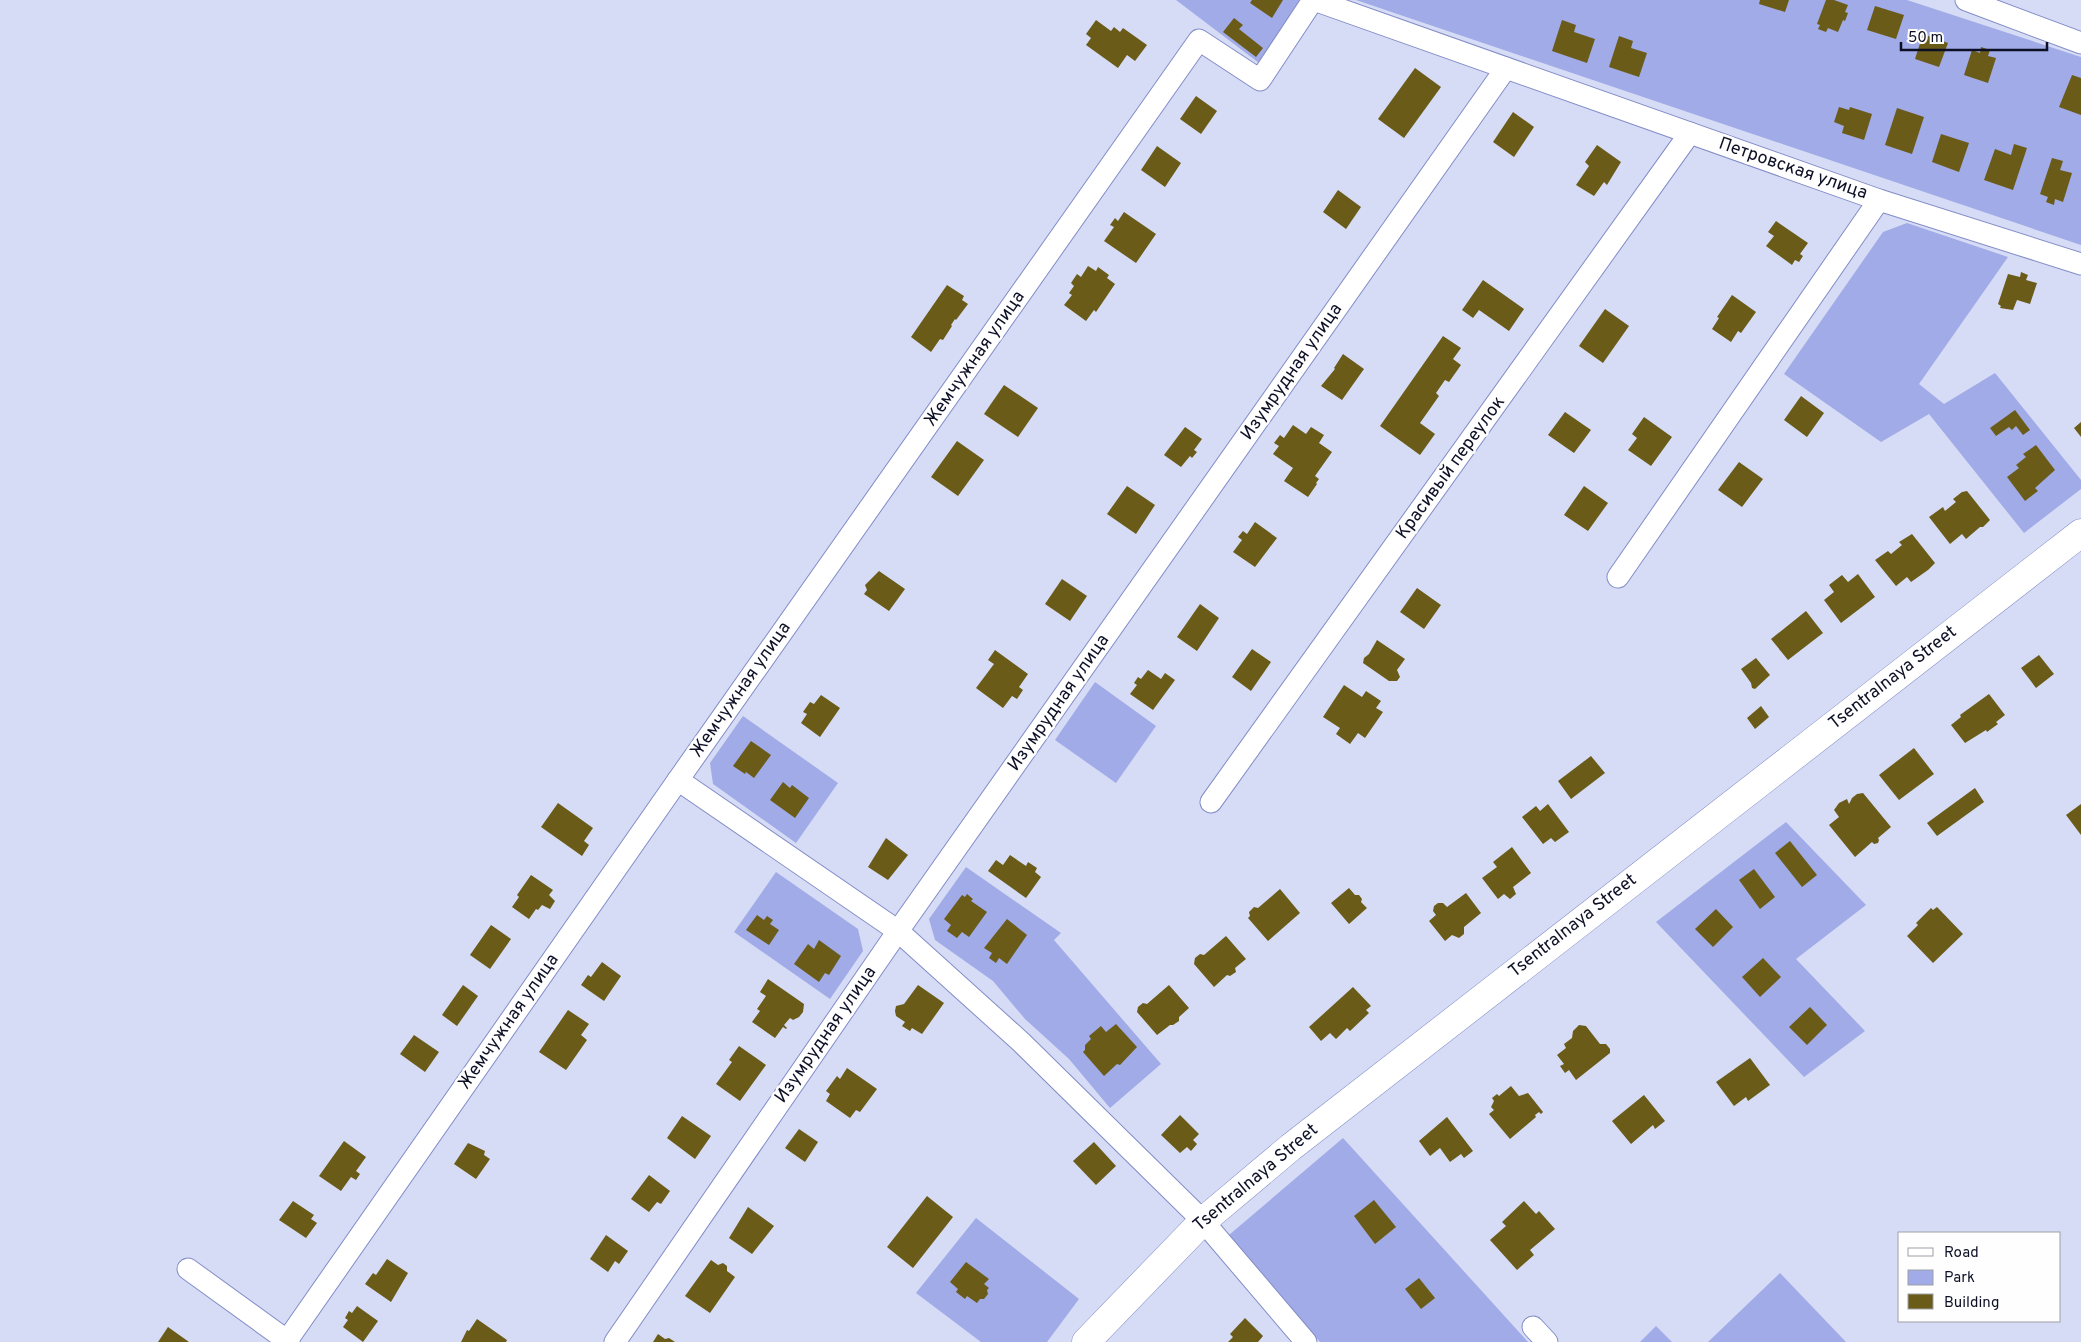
<svg xmlns="http://www.w3.org/2000/svg" width="2081" height="1342" viewBox="0 0 2081 1342" font-family="Overpass,sans-serif">
	<style>
		.green { fill: #a0abe7 }
		.building { fill: #6a5b18 }
		.lines { fill: none; stroke-linecap: round; stroke-linejoin: round }
		.minor-casing { stroke: #838dc7; stroke-width: 23 }
		.major-casing { stroke: #838dc7; stroke-width: 29 }
		.minor { stroke: #fff; stroke-width: 21 }
		.major { stroke: #fff; stroke-width: 28 }
		.labels { text-anchor: middle; dominant-baseline: central; stroke-width: 5; stroke-linejoin: round; paint-order: stroke }
		.street-label { font-size: 18px; fill: #0d1025; stroke: #fefefe }
	</style>
	<rect width="100%" height="100%" fill="#d6dcf5"/>
	<!-- green -->
	<g class="green">
		<polygon points="1176,0 1300,0 1259,63"/>
		<polygon points="1356,0 1907,0 2081,57 2081,245"/>
		<polygon points="1907,223 2008,257 1919,384 1944,404 1995,373 2081,480 2081,489 2024,533 1929,414 1881,442 1784,374 1883,232"/>
		<polygon points="1095,682 1156,726 1116,783 1055,740"/>
		<polygon points="743,716 838,783 796,843 713,784 710,763"/>
		<polygon points="1786,822 1866,905 1796,959 1865,1031 1804,1077 1656,922"/>
		<polygon points="966,867 1061,933 1054,940 1161,1064 1110,1108 1069,1059 1025,1019 993,981 935,940 929,919"/>
		<polygon points="776,872 858,929 863,951 830,999 734,932"/>
		<polygon points="1343,1138 1528,1342 1320,1342 1229,1235"/>
		<polygon points="976,1218 1079,1299 1047,1342 981,1342 916,1293"/>
		<polygon points="1780,1273 1846,1342 1708,1342"/>
		<polygon points="1656,1326 1672,1342 1640,1342"/>
	</g>
	<!-- building -->
	<g class="building">
		<polygon points="1252,0 1283,0 1272,18 1250,3"/>
		<polygon points="1760,0 1789,0 1785,12 1759,4"/>
		<polygon points="1826,0 1834,0 1848,5 1845,12 1848,13 1845,21 1843,20 1838,32 1828,28 1826,32 1818,29 1820,25 1817,24"/>
		<polygon points="1875,6 1904,15 1896,39 1867,30"/>
		<polygon points="1234,18 1243,25 1239,29 1263,48 1256,57 1223,32"/>
		<polygon points="1096,20 1111,31 1114,27 1120,32 1123,28 1147,45 1135,61 1127,55 1118,68 1086,45 1091,38 1086,34"/>
		<polygon points="1562,20 1576,25 1574,32 1595,39 1587,63 1552,51"/>
		<polygon points="1933,32 1942,34 1940,40 1948,43 1939,67 1915,59 1923,34 1931,37"/>
		<polygon points="1619,36 1633,41 1631,48 1647,53 1639,77 1609,67"/>
		<polygon points="1981,47 1990,50 1988,56 1996,58 1988,83 1964,75 1972,50 1980,53"/>
		<polygon points="1415,68 1441,87 1404,138 1378,119"/>
		<polygon points="2072,75 2081,78 2081,115 2059,107"/>
		<polygon points="1196,96 1217,111 1201,134 1180,119"/>
		<polygon points="1839,107 1849,110 1850,107 1872,114 1864,140 1842,133 1844,126 1834,122"/>
		<polygon points="1897,108 1924,117 1912,154 1885,145"/>
		<polygon points="1513,112 1534,127 1514,157 1493,142"/>
		<polygon points="1941,134 1969,143 1959,172 1932,162"/>
		<polygon points="2014,144 2027,148 2013,190 1984,180 1995,149 2011,155"/>
		<polygon points="1597,145 1621,162 1607,185 1604,182 1594,196 1576,185 1589,166 1585,162"/>
		<polygon points="1157,146 1181,163 1165,187 1141,170"/>
		<polygon points="2052,158 2063,161 2060,170 2072,173 2063,202 2055,199 2054,205 2046,202 2048,197 2040,194"/>
		<polygon points="1338,190 1361,207 1346,229 1323,212"/>
		<polygon points="1124,212 1156,234 1136,263 1104,241 1114,227 1110,225 1115,218 1118,221"/>
		<polygon points="1776,221 1808,243 1800,254 1803,256 1799,262 1795,260 1792,265 1766,246 1774,236 1768,232"/>
		<polygon points="1088,266 1096,271 1098,267 1109,275 1107,278 1115,284 1096,312 1094,310 1086,321 1064,305 1072,295 1069,293 1074,286 1071,283 1077,274 1081,277"/>
		<polygon points="2021,272 2028,275 2026,280 2037,283 2030,304 2017,300 2013,310 2000,308 2001,306 1998,304 2008,274 2020,277"/>
		<polygon points="1483,280 1524,309 1509,331 1479,310 1473,318 1462,310"/>
		<polygon points="947,285 964,296 962,300 968,304 956,320 955,319 951,325 952,326 943,340 940,339 931,352 911,337"/>
		<polygon points="1732,295 1756,312 1741,333 1738,331 1731,342 1712,329 1719,318 1717,317"/>
		<polygon points="1605,309 1629,326 1603,363 1579,346"/>
		<polygon points="1443,336 1461,348 1453,359 1461,365 1449,382 1445,380 1436,393 1439,396 1420,423 1435,434 1420,455 1380,426"/>
		<polygon points="1343,354 1364,369 1342,400 1321,386 1335,369 1334,368"/>
		<polygon points="1004,385 1038,408 1018,437 984,414"/>
		<polygon points="1801,396 1824,413 1807,437 1784,420"/>
		<polygon points="2015,410 2030,430 2023,435 2016,426 2012,430 2009,427 1996,436 1990,428"/>
		<polygon points="1565,412 1591,430 1574,453 1548,435"/>
		<polygon points="1644,417 1672,437 1651,466 1628,450 1637,438 1632,434"/>
		<polygon points="2081,422 2081,437 2074,428"/>
		<polygon points="1293,425 1306,434 1311,427 1324,435 1319,443 1332,452 1315,476 1319,479 1316,483 1317,484 1308,497 1284,481 1293,468 1273,454 1279,446 1274,443 1280,435 1284,438"/>
		<polygon points="1185,427 1202,439 1194,450 1197,452 1192,458 1190,456 1181,467 1164,455"/>
		<polygon points="957,441 984,460 958,496 931,477"/>
		<polygon points="2036,445 2055,470 2035,488 2038,491 2025,501 2007,477 2019,468 2016,465 2026,457 2023,454"/>
		<polygon points="1739,462 1763,479 1742,507 1718,490"/>
		<polygon points="1127,486 1155,505 1136,534 1107,514"/>
		<polygon points="1584,486 1608,503 1588,531 1564,515"/>
		<polygon points="1967,491 1990,520 1983,527 1980,527 1966,539 1962,534 1950,544 1929,517 1943,507 1945,511 1956,502 1953,499 1962,492"/>
		<polygon points="1255,522 1277,538 1255,567 1233,552 1242,540 1238,537 1243,531 1247,534"/>
		<polygon points="1912,534 1935,563 1928,570 1911,582 1907,577 1896,586 1875,560 1888,551 1891,554 1902,545 1899,542"/>
		<polygon points="879,571 905,589 889,611 864,594 867,590 865,585"/>
		<polygon points="1858,574 1875,597 1841,623 1824,600 1834,592 1829,585 1842,575 1848,582"/>
		<polygon points="1062,579 1087,596 1070,621 1045,604"/>
		<polygon points="1417,588 1441,605 1424,629 1400,612"/>
		<polygon points="1200,604 1219,618 1197,651 1177,637"/>
		<polygon points="1806,611 1823,633 1788,660 1771,639"/>
		<polygon points="1377,640 1405,659 1397,670 1400,677 1397,681 1389,681 1363,663 1364,658 1369,654"/>
		<polygon points="1252,649 1271,662 1251,691 1232,677"/>
		<polygon points="995,650 1028,674 1019,687 1023,690 1017,699 1012,696 1003,708 976,688 994,664 988,660"/>
		<polygon points="2039,655 2054,674 2036,688 2021,668"/>
		<polygon points="1756,658 1770,675 1755,689 1752,688 1751,683 1741,669"/>
		<polygon points="1148,670 1161,679 1165,673 1175,680 1153,710 1130,694 1137,685 1134,683 1138,677 1141,679"/>
		<polygon points="1344,685 1362,697 1366,691 1381,701 1376,708 1383,712 1365,738 1358,733 1350,744 1336,734 1340,728 1323,717"/>
		<polygon points="1989,694 2005,715 1996,722 1998,724 1987,732 1986,730 1965,743 1951,725 1961,717 1960,715"/>
		<polygon points="821,695 840,708 820,737 801,723 807,714 803,712 810,702 814,704"/>
		<polygon points="1761,706 1769,717 1755,729 1747,718"/>
		<polygon points="751,741 771,755 754,778 746,772 745,774 733,766"/>
		<polygon points="1914,748 1934,774 1899,800 1879,775"/>
		<polygon points="1591,756 1605,773 1571,799 1558,781"/>
		<polygon points="783,782 790,788 792,785 809,798 795,818 770,800"/>
		<polygon points="1975,788 1984,802 1937,836 1927,823"/>
		<polygon points="1863,793 1891,827 1878,838 1879,840 1878,843 1874,844 1872,842 1855,857 1829,825 1839,817 1834,810 1839,803 1847,799 1849,804 1852,798 1857,794"/>
		<polygon points="558,803 593,828 584,841 589,845 582,856 541,827"/>
		<polygon points="1548,804 1569,832 1555,842 1551,838 1543,844 1522,817 1536,806 1540,811"/>
		<polygon points="2081,804 2081,835 2066,815"/>
		<polygon points="886,838 908,855 888,880 868,867"/>
		<polygon points="1790,841 1817,875 1802,887 1775,853"/>
		<polygon points="1512,847 1531,873 1513,887 1516,894 1510,899 1504,894 1498,899 1482,878 1497,867 1493,862"/>
		<polygon points="1010,855 1026,866 1028,862 1037,868 1035,872 1041,877 1026,898 988,871 996,860 1003,865"/>
		<polygon points="1754,869 1775,897 1760,909 1739,880"/>
		<polygon points="531,875 553,890 549,895 555,901 550,909 542,905 538,910 536,909 529,919 512,907 519,897 517,895"/>
		<polygon points="1349,888 1355,895 1359,895 1362,899 1361,902 1367,908 1349,924 1331,903"/>
		<polygon points="1280,889 1300,913 1268,941 1248,918 1250,916 1249,912 1254,907 1258,908"/>
		<polygon points="1466,893 1481,913 1464,927 1464,934 1459,938 1452,935 1445,941 1429,921 1436,915 1433,911 1434,906 1438,903 1443,903 1447,907"/>
		<polygon points="967,894 973,899 971,901 987,912 969,937 962,932 957,938 947,931 951,925 944,919 962,895 965,897"/>
		<polygon points="1937,907 1963,934 1933,963 1907,936 1918,925 1916,923 1931,908 1933,910"/>
		<polygon points="1716,909 1733,927 1713,947 1695,929"/>
		<polygon points="757,915 764,920 767,916 773,920 770,924 779,930 769,945 746,930"/>
		<polygon points="1007,919 1027,935 1007,964 999,958 996,963 989,958 992,953 984,948"/>
		<polygon points="491,925 511,939 490,969 470,955"/>
		<polygon points="1226,936 1246,959 1235,968 1236,972 1230,976 1227,975 1214,987 1194,964 1195,958 1200,954 1204,955"/>
		<polygon points="819,940 841,956 829,975 825,973 819,982 794,964 808,944 814,949"/>
		<polygon points="1763,958 1781,977 1760,997 1742,977"/>
		<polygon points="602,962 621,976 604,1001 581,985 588,975 591,977"/>
		<polygon points="768,979 804,1004 803,1012 799,1017 793,1020 790,1018 784,1025 787,1028 786,1029 783,1027 775,1038 752,1022 760,1011 757,1009 766,996 760,992"/>
		<polygon points="463,985 478,996 457,1026 442,1015"/>
		<polygon points="918,985 944,1003 922,1034 912,1028 910,1031 902,1026 905,1022 896,1016 895,1011 896,1006 904,1004"/>
		<polygon points="1169,985 1189,1008 1179,1017 1179,1021 1173,1025 1170,1025 1157,1035 1137,1012 1138,1007 1143,1003 1147,1004"/>
		<polygon points="1353,987 1371,1006 1366,1010 1369,1013 1350,1031 1347,1028 1336,1039 1330,1033 1321,1041 1309,1027"/>
		<polygon points="1810,1007 1827,1025 1807,1045 1789,1027"/>
		<polygon points="568,1010 589,1024 581,1035 587,1040 566,1070 539,1052"/>
		<polygon points="1116,1024 1137,1047 1120,1065 1117,1064 1104,1076 1083,1052 1085,1050 1085,1045 1091,1039 1089,1036 1101,1026 1106,1032"/>
		<polygon points="1579,1025 1586,1026 1600,1044 1606,1044 1610,1049 1610,1053 1576,1080 1569,1070 1565,1073 1560,1066 1564,1064 1557,1055 1566,1048 1564,1044 1572,1038 1573,1031"/>
		<polygon points="414,1035 439,1052 425,1072 400,1054"/>
		<polygon points="739,1046 766,1065 740,1101 716,1084 732,1062 729,1060"/>
		<polygon points="1750,1058 1770,1085 1748,1101 1746,1097 1734,1106 1716,1082"/>
		<polygon points="847,1068 877,1089 860,1112 856,1110 850,1118 826,1101 830,1094 826,1091 837,1076 840,1079"/>
		<polygon points="1511,1086 1519,1096 1528,1093 1543,1112 1541,1114 1539,1112 1535,1115 1536,1117 1510,1139 1489,1114 1494,1110 1491,1107 1494,1101 1492,1098 1497,1094 1499,1096"/>
		<polygon points="1644,1095 1665,1121 1655,1129 1653,1125 1631,1144 1612,1121"/>
		<polygon points="1180,1115 1199,1134 1193,1140 1197,1144 1191,1151 1187,1147 1180,1153 1161,1135"/>
		<polygon points="682,1116 711,1136 695,1159 667,1138"/>
		<polygon points="1447,1117 1473,1151 1464,1158 1461,1154 1450,1162 1440,1148 1430,1156 1419,1141"/>
		<polygon points="799,1129 818,1142 805,1162 785,1148"/>
		<polygon points="344,1141 366,1157 356,1171 360,1174 356,1180 351,1177 341,1191 319,1176"/>
		<polygon points="1094,1142 1116,1166 1096,1185 1073,1161"/>
		<polygon points="468,1143 485,1151 484,1155 490,1159 476,1179 454,1164"/>
		<polygon points="649,1175 670,1191 661,1204 657,1202 649,1212 631,1199"/>
		<polygon points="927,1196 953,1217 913,1268 887,1247"/>
		<polygon points="1374,1200 1396,1227 1375,1244 1354,1216"/>
		<polygon points="293,1201 314,1215 311,1219 317,1223 306,1238 279,1220"/>
		<polygon points="1524,1201 1536,1214 1539,1211 1555,1229 1530,1250 1534,1255 1517,1270 1490,1240 1506,1226 1502,1222"/>
		<polygon points="748,1207 774,1226 752,1254 729,1238"/>
		<polygon points="606,1235 628,1251 619,1264 615,1261 608,1272 590,1259"/>
		<polygon points="387,1259 408,1273 391,1302 365,1284 373,1273 376,1275"/>
		<polygon points="711,1260 718,1265 723,1263 727,1266 727,1271 735,1277 710,1313 685,1296"/>
		<polygon points="966,1262 989,1279 984,1284 989,1288 987,1290 988,1294 984,1299 980,1299 977,1303 967,1296 965,1299 956,1292 958,1289 950,1282"/>
		<polygon points="1419,1278 1435,1298 1421,1309 1405,1289"/>
		<polygon points="357,1306 378,1321 363,1342 343,1327 348,1320 345,1318 349,1311 352,1313"/>
		<polygon points="1245,1318 1263,1336 1258,1342 1228,1342 1233,1337 1230,1334"/>
		<polygon points="477,1319 507,1340 506,1342 461,1342 467,1330 469,1331"/>
		<polygon points="168,1327 189,1342 158,1342"/>
		<polygon points="658,1334 665,1339 669,1338 675,1342 653,1342"/>
	</g>
	<g class="lines">
		<defs>
			<g id="minor">
				<polyline points="1314,0 1879,200 2081,264"/>
				<polyline points="1966,0 2081,43"/>
				<polyline points="1618,577 1879,200"/>
				<polyline points="678,780 898,931 1021,1042 1203,1221 1306,1342"/>
				<polyline points="1211,802 1690,133"/>
				<polyline points="188,1269 289,1342"/>
				<polyline points="1533,1327 1547,1342"/>
				<polyline points="286,1342 678,780 1199,40 1260,80 1313,0"/>
				<polyline points="615,1342 898,931 1506,68"/>
			</g>
			<polyline id="major" points="1086,1342 1203,1221 1291,1147 2081,533"/>
		</defs>
		<!-- minor casing -->
		<use href="#minor" class="minor-casing"/>
		<!-- major casing -->
		<use href="#major" class="major-casing"/>
		<!-- minor -->
		<use href="#minor" class="minor"/>
		<!-- major -->
		<use href="#major" class="major"/>
	</g>
	<g class="labels">
		<!-- street labels -->
		<g class="street-label">
			<text transform="translate(1793 169) rotate(19)">Петровская улица</text>
			<text transform="translate(975 359) rotate(-55)">Жемчужная улица</text>
			<text transform="translate(1292 372) rotate(-55)">Изумрудная улица</text>
			<text transform="translate(1451 468) rotate(-54)">Красивый переулок</text>
			<text transform="translate(1893 678) rotate(-38)">Tsentralnaya Street</text>
			<text transform="translate(741 690) rotate(-55)">Жемчужная улица</text>
			<text transform="translate(1059 703) rotate(-55)">Изумрудная улица</text>
			<text transform="translate(1573 926) rotate(-38)">Tsentralnaya Street</text>
			<text transform="translate(509 1022) rotate(-55)">Жемчужная улица</text>
			<text transform="translate(826 1035) rotate(-55)">Изумрудная улица</text>
			<text transform="translate(1256 1178) rotate(-40)">Tsentralnaya Street</text>
		</g>
	</g>
	<!-- legend -->
	<rect x="1898" y="1232" width="162" height="90" fill="#fefefe" stroke="#9e9fa7"/>
	<rect x="1908" y="1248" width="25" height="8" fill="#ffffff" stroke="#9e9fa7"/>
	<text x="1944" y="1257" font-size="15" fill="#0d1025">Road</text>
	<rect x="1908" y="1270" width="25" height="15" fill="#a0abe7" stroke="#9e9fa7"/>
	<text x="1944" y="1282" font-size="15" fill="#0d1025">Park</text>
	<rect x="1908" y="1294" width="25" height="15" fill="#6a5b18" stroke="#9e9fa7"/>
	<text x="1944" y="1307" font-size="15" fill="#0d1025">Building</text>
	<!-- scale -->
	<path d="M1901 42v8h146v-8" fill="none" stroke="#0d1025" stroke-width="2.5"/>
	<text x="1908" y="42" font-size="15" fill="#0d1025" stroke="#fefefe" stroke-width="4" paint-order="stroke">50 m</text>
</svg>
